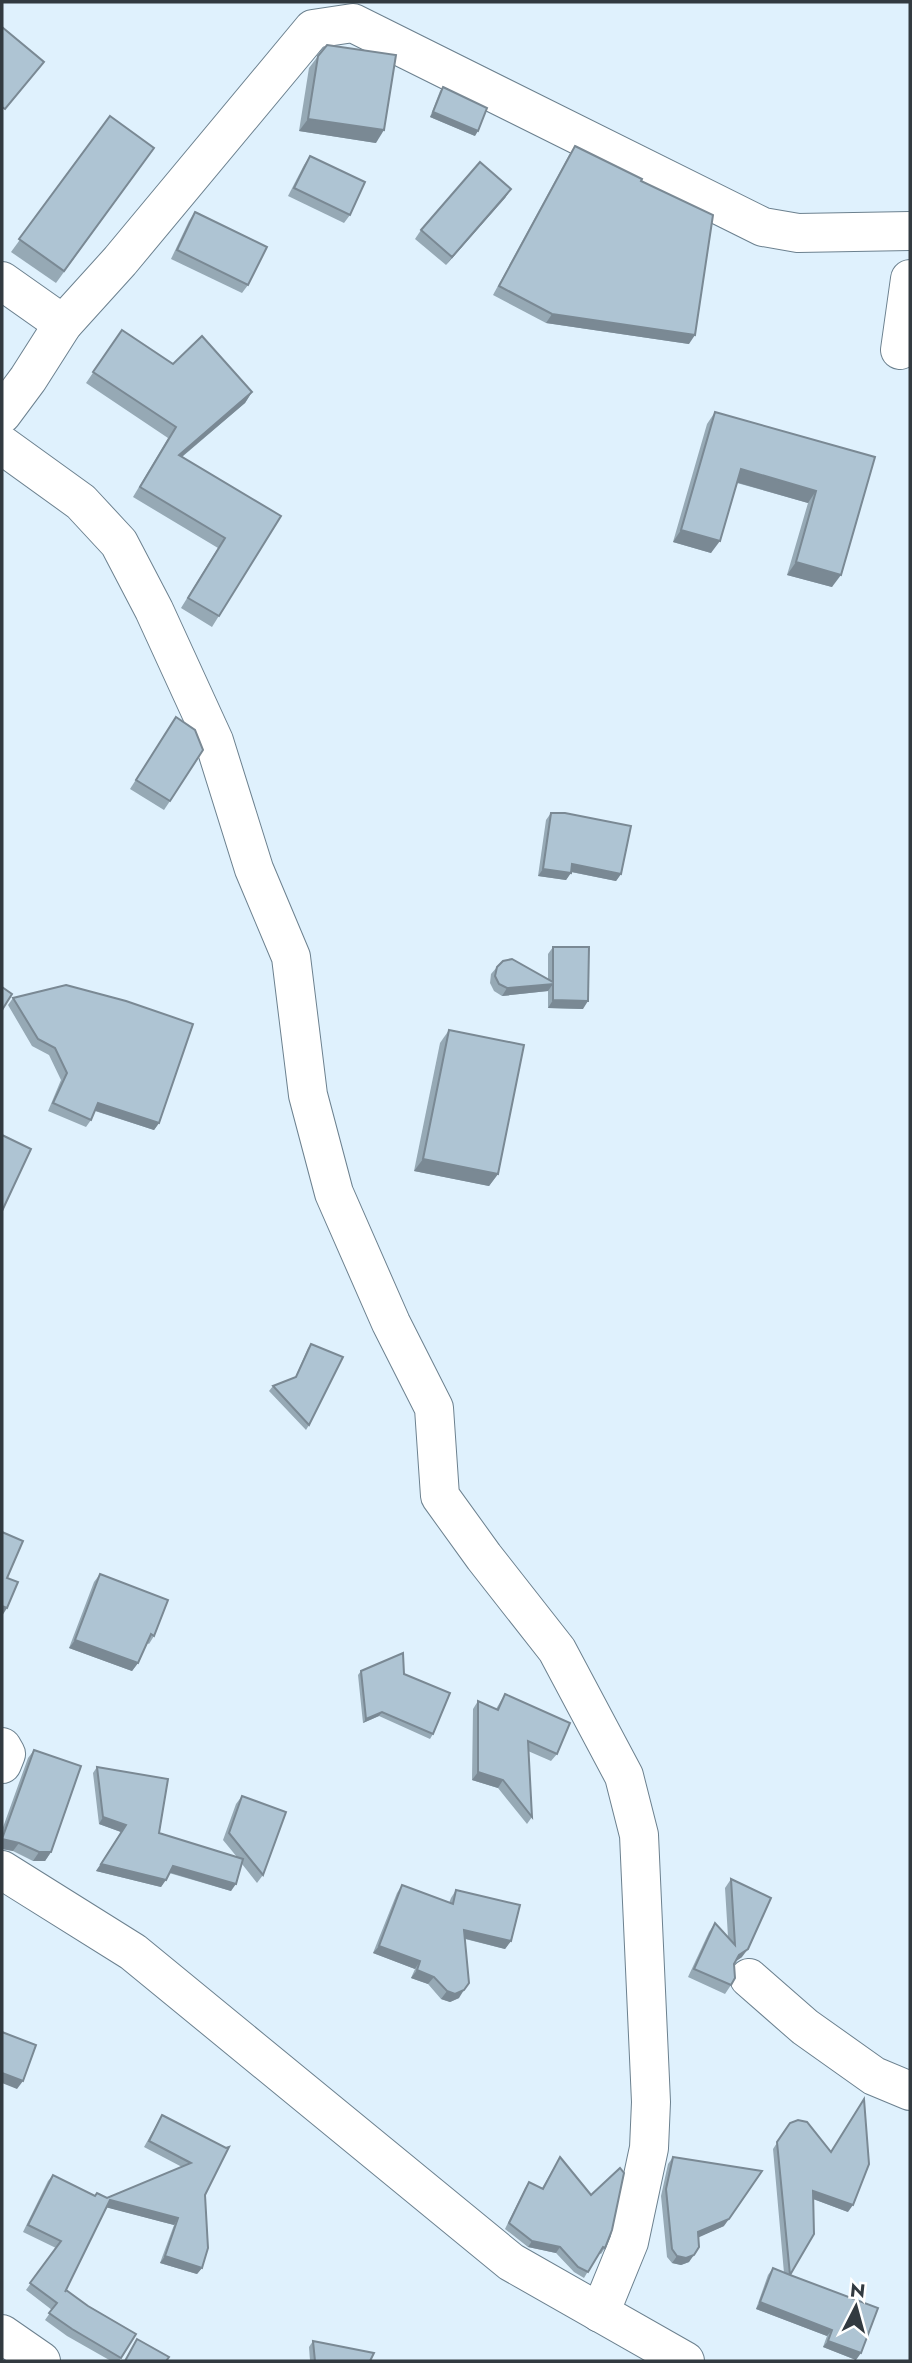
<svg xmlns="http://www.w3.org/2000/svg" width="912" height="2363" viewBox="0 0 912 2363" font-family="Jost,sans-serif">
	<style>
		.lines { fill: none; stroke-linecap: round; stroke-linejoin: round }
		.minor-casing { stroke: #6c818f; stroke-width: 40 }
		.minor { stroke: #fff; stroke-width: 38 }
		.wall { fill: #96a9b5 }
		.shaded-wall { fill: #7a8994 }
		.building { fill: #aec4d3; stroke: #7a8994; stroke-width: 2 }
	</style>
	<rect width="100%" height="100%" fill="#dff1fd"/>
	<g class="lines">
		<defs>
			<g id="minor">
				<polyline points="2,281 63,324"/>
				<polyline points="900,350 910,279"/>
				<polyline points="2,414 28,379 63,324 120,261 313,29 353,23 763,227 798,233 910,231"/>
				<polyline points="2,445 81,502 119,543 154,610 214,741 254,869 291,957 308,1095 334,1193 391,1323 434,1408 440,1496 484,1557 557,1650 624,1776 639,1835 651,2102 649,2148 629,2242 600,2313"/>
				<polyline points="2,1747 6,1754 2,1764"/>
				<polyline points="2,1870 133,1952 511,2262 685,2361"/>
				<polyline points="749,1978 805,2027 874,2076 910,2091"/>
				<polyline points="2,2334 41,2361"/>
			</g>
		</defs>
		<!-- minor casing -->
		<use href="#minor" class="minor-casing"/>
		<!-- minor -->
		<use href="#minor" class="minor"/>
	</g>
	<!-- wall -->
	<g class="wall">
		<polygon points="318,56 376,143 299,131 309,68"/>
		<polygon points="443,87 475,136 430,117 440,91"/>
		<polygon points="110,116 154,148 56,283 11,252"/>
		<polygon points="575,146 641,181 689,344 546,323 493,295 569,155"/>
		<polygon points="310,156 350,215 344,223 288,196 304,165"/>
		<polygon points="511,189 505,198 446,265 415,239 421,230"/>
		<polygon points="195,212 248,285 242,293 171,259 189,221"/>
		<polygon points="122,330 173,364 252,392 245,403 182,457 281,516 212,627 181,608 218,548 133,497 168,438 86,383"/>
		<polygon points="715,412 875,457 832,587 787,575 808,503 737,483 711,553 673,542 707,424"/>
		<polygon points="170,726 170,801 164,810 130,789"/>
		<polygon points="551,813 621,874 616,881 571,872 566,880 538,876 546,820"/>
		<polygon points="553,947 583,1009 548,1008 548,991 502,996 494,991 490,983 491,974 497,967 548,979 548,954"/>
		<polygon points="13,998 159,1123 154,1130 95,1111 91,1120 86,1127 48,1111 61,1080 49,1055 32,1046 8,1005"/>
		<polygon points="449,1030 498,1174 489,1186 414,1171 440,1043"/>
		<polygon points="311,1344 309,1425 306,1430 269,1391 273,1386 295,1378 308,1348"/>
		<polygon points="100,1574 154,1636 149,1644 147,1643 138,1663 132,1671 69,1648 94,1582"/>
		<polygon points="361,1671 404,1674 433,1734 430,1739 379,1716 363,1723 358,1675"/>
		<polygon points="505,1694 557,1754 551,1761 528,1751 532,1817 527,1824 498,1788 472,1780 473,1709 478,1701 496,1709"/>
		<polygon points="34,1750 51,1852 45,1861 33,1861 13,1851 2,1849 2,1830 28,1758"/>
		<polygon points="97,1767 159,1833 237,1857 223,1840 236,1804 242,1796 263,1875 257,1883 242,1864 231,1891 169,1873 161,1887 96,1871 121,1832 99,1824 93,1773"/>
		<polygon points="731,1879 742,1957 735,1962 734,1964 731,1985 725,1994 688,1977 709,1932 715,1923 728,1937 725,1888"/>
		<polygon points="402,1885 449,1903 451,1898 456,1890 511,1941 505,1949 465,1939 459,1998 450,2002 441,1999 428,1984 411,1978 415,1969 373,1953 397,1893"/>
		<polygon points="162,2115 226,2148 205,2195 202,2268 197,2274 160,2263 174,2225 106,2207 65,2292 136,2334 119,2361 111,2361 67,2336 45,2320 52,2310 26,2290 56,2248 23,2232 48,2181 53,2175 95,2196 107,2198 182,2167 144,2147"/>
		<polygon points="790,2123 848,2212 813,2199 790,2275 856,2360 823,2347 827,2336 756,2309 768,2275 773,2268 784,2273 773,2149"/>
		<polygon points="560,2157 605,2248 601,2254 599,2253 584,2278 574,2272 556,2253 528,2247 505,2229 525,2188 529,2182 542,2188"/>
		<polygon points="673,2157 724,2226 698,2237 689,2262 681,2265 672,2263 667,2257 661,2196 668,2164"/>
		<polygon points="313,2341 370,2361 310,2361 309,2347"/>
	</g>
	<!-- shaded-wall -->
	<g class="shaded-wall">
		<polygon points="433,112 478,131 475,136 430,117"/>
		<polygon points="308,119 384,130 376,143 299,131"/>
		<polygon points="511,189 505,198 446,265 452,257"/>
		<polygon points="552,314 695,335 689,344 546,323"/>
		<polygon points="252,392 245,403 172,465 179,455"/>
		<polygon points="741,469 816,491 808,503 732,481"/>
		<polygon points="681,530 720,541 711,553 673,542"/>
		<polygon points="796,562 841,575 832,587 787,575"/>
		<polygon points="572,864 621,874 616,881 567,871"/>
		<polygon points="543,869 571,873 566,880 538,876"/>
		<polygon points="553,984 548,991 502,996 507,988"/>
		<polygon points="553,1000 588,1001 583,1009 548,1008"/>
		<polygon points="98,1103 159,1123 154,1130 93,1110"/>
		<polygon points="423,1159 498,1174 489,1186 414,1171"/>
		<polygon points="2,1606 7,1608 2,1616"/>
		<polygon points="75,1640 138,1663 132,1671 69,1648"/>
		<polygon points="382,1712 379,1716 363,1723 366,1719"/>
		<polygon points="478,1772 503,1780 498,1788 472,1780"/>
		<polygon points="103,1817 126,1825 121,1832 99,1824"/>
		<polygon points="2,1839 19,1843 13,1851 2,1849"/>
		<polygon points="39,1852 51,1852 45,1861 33,1861"/>
		<polygon points="101,1864 166,1880 161,1887 96,1871"/>
		<polygon points="173,1866 236,1884 231,1891 168,1872"/>
		<polygon points="464,1930 511,1941 505,1949 459,1937"/>
		<polygon points="379,1946 420,1961 415,1969 373,1953"/>
		<polygon points="748,1949 742,1957 733,1963 739,1955"/>
		<polygon points="417,1970 434,1977 428,1984 411,1978"/>
		<polygon points="464,1990 459,1998 450,2002 441,1999 447,1991"/>
		<polygon points="2,2073 23,2081 17,2089 2,2083"/>
		<polygon points="813,2191 853,2205 848,2212 808,2197"/>
		<polygon points="110,2200 178,2218 174,2225 105,2207"/>
		<polygon points="729,2219 724,2226 693,2240 698,2232"/>
		<polygon points="532,2241 560,2247 556,2253 528,2247"/>
		<polygon points="694,2255 689,2262 681,2265 672,2263 677,2256"/>
		<polygon points="165,2256 202,2268 197,2274 160,2263"/>
		<polygon points="760,2302 832,2330 827,2336 756,2309"/>
		<polygon points="828,2341 861,2353 856,2360 823,2347"/>
	</g>
	<!-- building -->
	<g class="building">
		<polygon points="2,27 44,62 5,109 2,107"/>
		<polygon points="327,45 396,55 384,130 308,119 318,56"/>
		<polygon points="443,87 487,108 478,131 433,112"/>
		<polygon points="110,116 154,148 64,271 19,239"/>
		<polygon points="575,146 642,179 641,181 713,215 695,335 552,314 499,286"/>
		<polygon points="310,156 365,182 350,215 294,188"/>
		<polygon points="480,162 511,189 452,257 421,230"/>
		<polygon points="195,212 267,247 248,285 177,250"/>
		<polygon points="122,330 173,364 202,336 252,392 179,455 281,516 219,616 188,598 225,538 140,487 176,427 93,372"/>
		<polygon points="715,412 875,457 841,575 796,562 816,491 741,469 720,541 681,530"/>
		<polygon points="176,717 195,730 203,750 170,801 136,780"/>
		<polygon points="551,813 565,813 631,826 621,874 572,864 571,873 543,869"/>
		<polygon points="553,947 589,947 588,1001 553,1000 553,984 507,988 499,984 495,976 497,967 503,961 512,959 553,982"/>
		<polygon points="66,985 126,1001 193,1024 159,1123 98,1103 91,1120 53,1103 67,1073 55,1048 38,1039 13,998"/>
		<polygon points="2,987 12,994 2,1010"/>
		<polygon points="449,1030 524,1045 498,1174 423,1159"/>
		<polygon points="2,1135 31,1149 2,1211"/>
		<polygon points="311,1344 343,1357 309,1425 273,1386 296,1377"/>
		<polygon points="2,1532 23,1541 7,1578 18,1582 7,1608 2,1606"/>
		<polygon points="100,1574 168,1600 154,1636 151,1634 138,1663 75,1640"/>
		<polygon points="403,1653 404,1674 450,1693 433,1734 382,1712 366,1719 361,1671"/>
		<polygon points="505,1694 570,1723 557,1754 528,1741 532,1817 503,1780 478,1772 478,1701 498,1710"/>
		<polygon points="34,1750 81,1766 51,1852 39,1852 19,1843 2,1839"/>
		<polygon points="97,1767 168,1779 159,1833 243,1859 236,1884 173,1866 166,1880 101,1864 126,1825 103,1817"/>
		<polygon points="242,1796 286,1812 263,1875 229,1833"/>
		<polygon points="731,1879 771,1898 748,1949 739,1955 734,1964 735,1978 731,1985 694,1969 715,1923 735,1945"/>
		<polygon points="402,1885 453,1904 456,1890 520,1905 511,1941 464,1930 469,1983 464,1990 455,1994 447,1991 434,1977 417,1970 420,1961 379,1946"/>
		<polygon points="2,2032 36,2045 23,2081 2,2073"/>
		<polygon points="864,2099 869,2164 853,2205 813,2191 814,2234 790,2275 878,2308 861,2353 828,2341 832,2330 760,2302 773,2268 790,2275 777,2142 790,2123 798,2120 807,2122 831,2152"/>
		<polygon points="162,2115 226,2148 229,2147 205,2195 208,2248 202,2268 165,2256 178,2218 110,2200 65,2292 66,2290 88,2306 136,2334 121,2358 72,2329 49,2313 57,2303 30,2283 61,2241 28,2225 53,2175 95,2196 97,2193 107,2198 191,2163 149,2141"/>
		<polygon points="560,2157 591,2195 620,2168 624,2173 612,2230 605,2248 603,2247 588,2272 578,2267 560,2247 532,2241 509,2223 529,2182 543,2189"/>
		<polygon points="673,2157 762,2171 729,2219 698,2232 699,2247 694,2255 686,2258 677,2256 672,2249 666,2189"/>
		<polygon points="137,2339 169,2357 166,2361 125,2361"/>
		<polygon points="313,2341 374,2353 370,2361 315,2361"/>
	</g>
	<!-- border -->
	<rect width="912" height="2363" fill="none" stroke="#323a40" stroke-width="7"/>
	<!-- north arrow -->
	<g transform="translate(856 2307) rotate(6)" stroke="#ffffff" stroke-width="5" paint-order="stroke">
	<path d="M0-5L12 26L0 18L-12 26Z" fill="#323a40"/>
	<text y="-10" font-size="19" font-weight="bold" text-anchor="middle" fill="#323a40">N</text>
	</g>
</svg>
